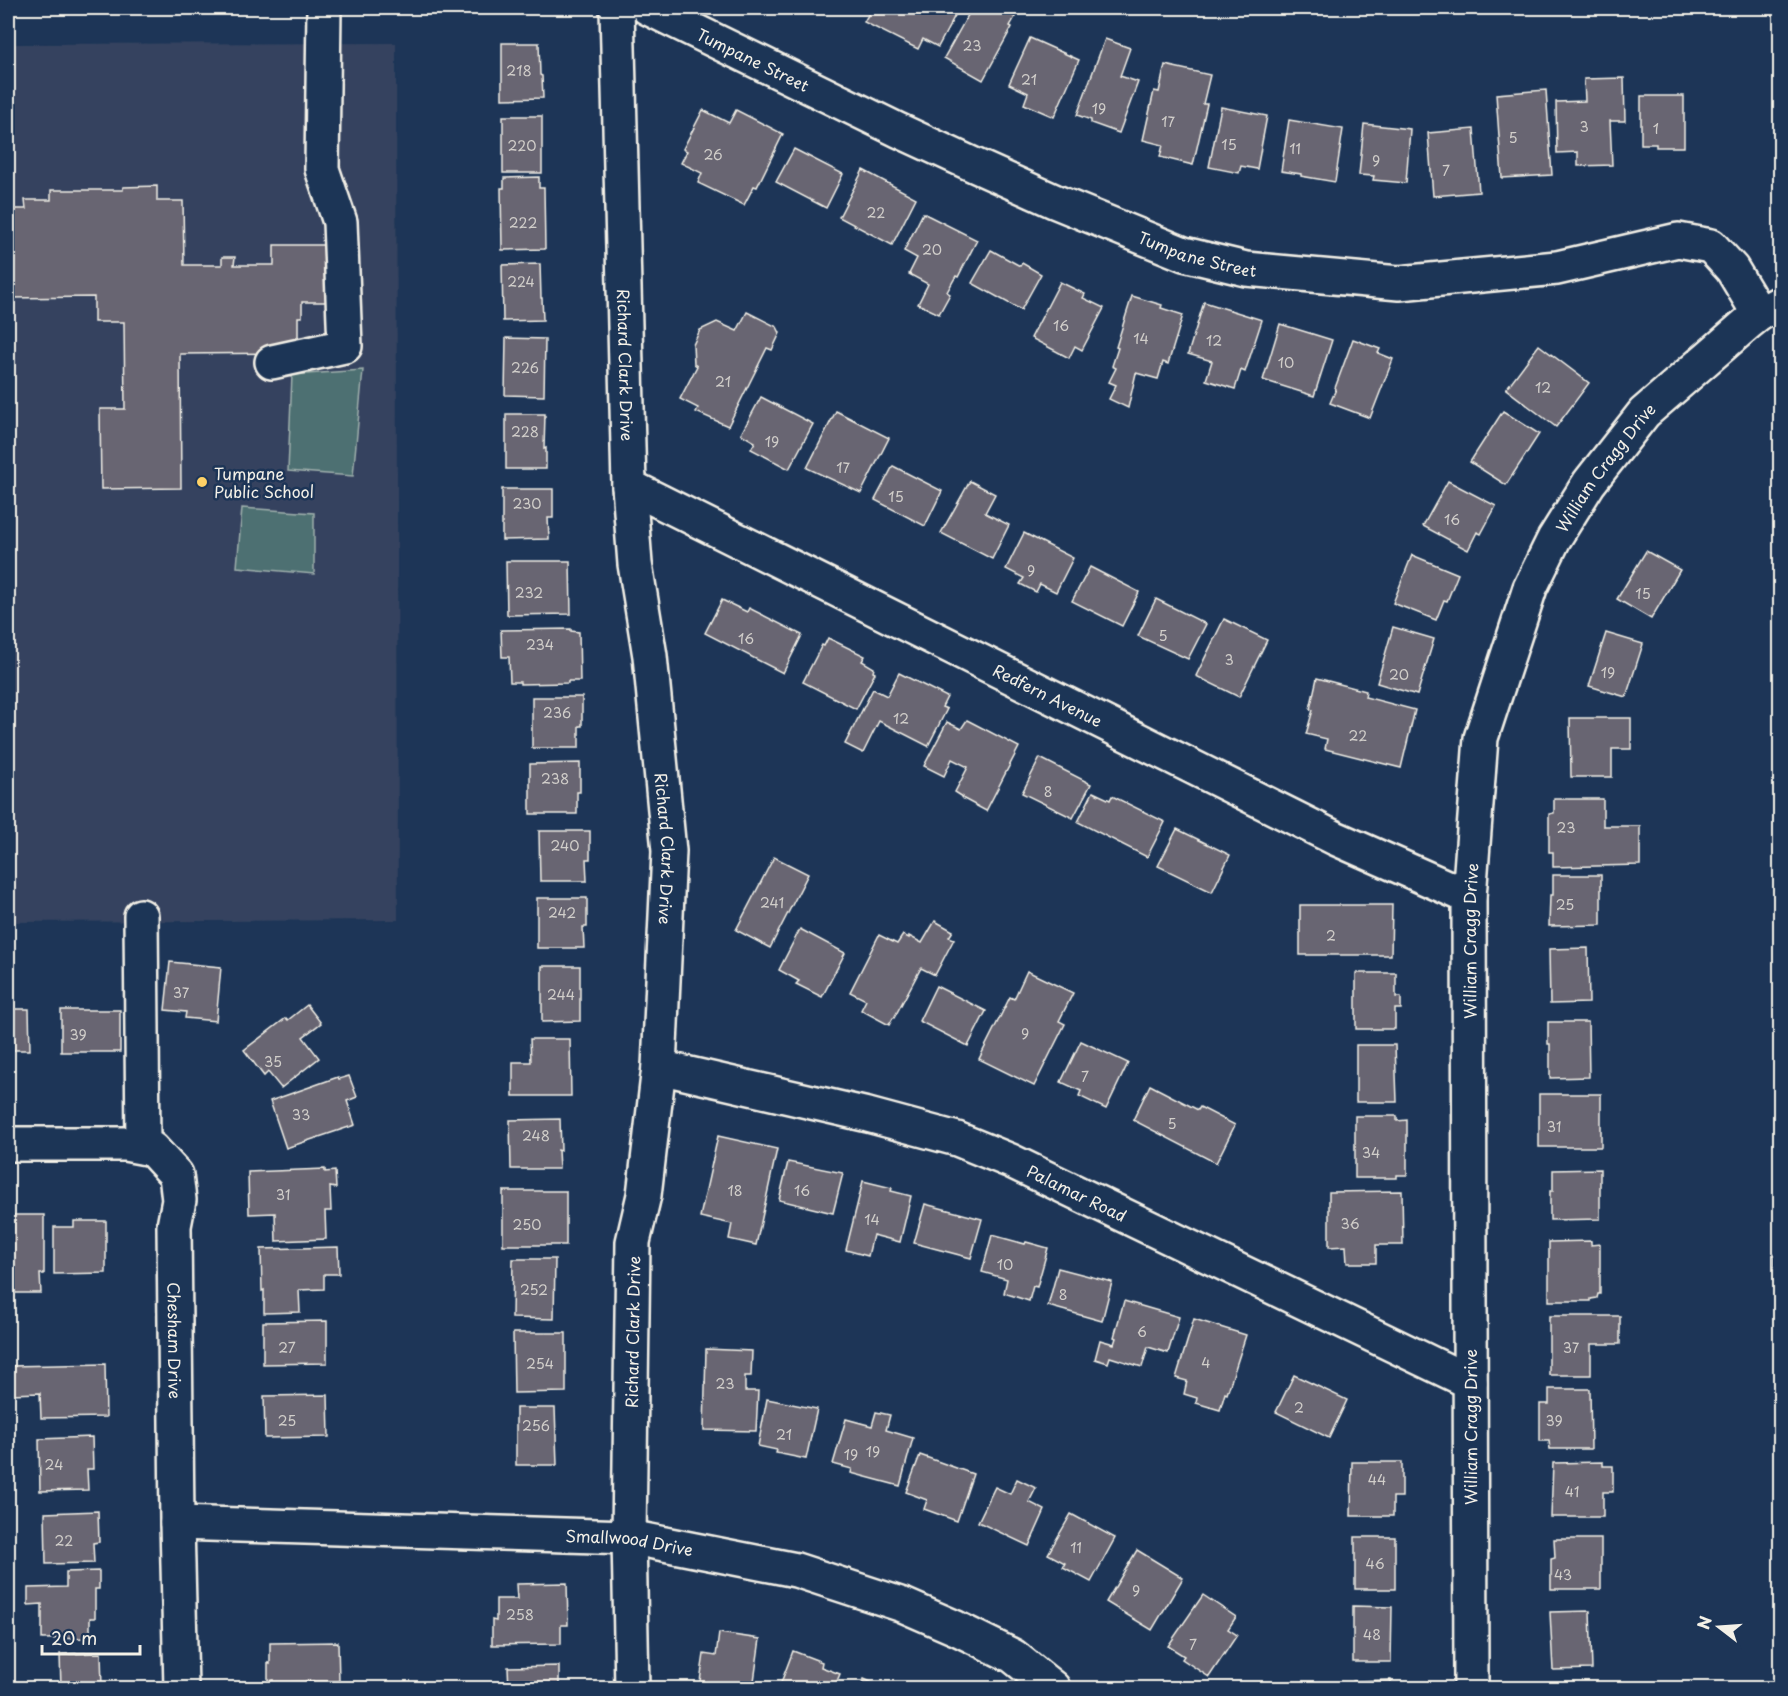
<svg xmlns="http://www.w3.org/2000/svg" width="1788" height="1696" viewBox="0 0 1788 1696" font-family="'Playpen Sans',sans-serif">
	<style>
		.built { fill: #34435f }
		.green { fill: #4d7072; stroke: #a0b0ad; stroke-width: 1.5 }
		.building { fill: #686572; stroke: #f4f1e8; stroke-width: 1.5 }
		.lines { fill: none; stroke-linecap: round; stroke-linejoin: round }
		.minor-casing { stroke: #f4f1e8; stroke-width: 38 }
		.minor { stroke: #1d3557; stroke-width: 33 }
		.poi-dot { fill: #ffd166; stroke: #1d3557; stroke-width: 2 }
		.labels { text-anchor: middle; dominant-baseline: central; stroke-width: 5; stroke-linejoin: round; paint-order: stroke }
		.number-label { font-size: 14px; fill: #d1ceca }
		.street-label { font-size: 16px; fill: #f4f1e8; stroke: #1d3557 }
		.poi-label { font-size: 16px; fill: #f4f1e8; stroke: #1d3557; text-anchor: start }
	</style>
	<rect width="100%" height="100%" fill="#1d3557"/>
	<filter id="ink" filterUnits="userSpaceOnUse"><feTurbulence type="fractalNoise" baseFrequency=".0167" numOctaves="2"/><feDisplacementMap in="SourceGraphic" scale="12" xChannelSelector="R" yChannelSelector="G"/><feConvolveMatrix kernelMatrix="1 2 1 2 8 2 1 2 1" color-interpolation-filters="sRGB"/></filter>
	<g filter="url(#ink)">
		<!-- built -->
		<polygon class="built" points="396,43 398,920 8,922 8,44"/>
		<!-- green -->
		<g class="green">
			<polygon points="363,370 353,476 288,471 292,375"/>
			<polygon points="242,508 314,513 314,574 237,567"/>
		</g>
		<!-- building -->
		<g class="building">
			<polygon points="872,8 959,8 938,47 923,39 918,49 864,22"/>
			<polygon points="972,8 998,8 1015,17 1010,26 1012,27 983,80 944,58"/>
			<polygon points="1030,38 1079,60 1054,117 1024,104 1028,93 1009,84"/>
			<polygon points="1105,39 1130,48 1120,76 1138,82 1119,133 1091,123 1091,120 1077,115"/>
			<polygon points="502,43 539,43 540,75 542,76 543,98 502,99"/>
			<polygon points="1165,65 1210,75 1203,104 1207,104 1193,165 1160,157 1163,145 1143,140 1154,91 1159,92"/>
			<polygon points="1624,78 1625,121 1610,121 1612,165 1578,166 1578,152 1557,153 1556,102 1585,101 1584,79"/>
			<polygon points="1546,90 1552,175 1502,178 1496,94"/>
			<polygon points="1641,96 1684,96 1684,147 1656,147 1656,144 1641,144"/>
			<polygon points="1221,107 1267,116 1257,169 1241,166 1239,173 1209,167"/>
			<polygon points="703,110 729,123 736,110 783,134 757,187 754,186 744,205 698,183 702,173 681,163 687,151 683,149"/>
			<rect x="503" y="116" width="39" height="57"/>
			<polygon points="1289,120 1343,129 1335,182 1301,176 1301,174 1281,171"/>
			<polygon points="1364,124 1410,129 1406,183 1373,180 1374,176 1359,175"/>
			<polygon points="1474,129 1479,192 1433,196 1428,133"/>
			<polygon points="794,149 843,174 826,208 776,182"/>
			<polygon points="863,170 916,198 892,245 839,217"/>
			<polygon points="539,177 539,188 544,188 545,249 502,250 501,188 504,188 504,178"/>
			<polygon points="157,186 157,201 183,201 184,265 222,265 222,257 235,257 234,265 274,265 274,245 338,245 339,302 302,302 302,317 298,317 298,353 180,354 181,488 101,489 100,409 125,409 124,322 94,322 94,297 8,298 8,209 26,209 25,200 51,200 51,190 123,190 123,187"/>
			<polygon points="923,213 977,240 958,277 956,276 947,292 950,294 939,314 918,304 928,284 909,274 917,258 904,251"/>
			<polygon points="991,250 1020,266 1022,263 1041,274 1021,310 972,283"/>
			<polygon points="540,264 541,298 542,298 543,320 503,321 502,265"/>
			<polygon points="1060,282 1085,294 1083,298 1104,308 1082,350 1075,346 1069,358 1031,338"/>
			<polygon points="1132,296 1162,305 1161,308 1183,315 1168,364 1163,362 1158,379 1136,373 1128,408 1109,399 1116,385 1109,382 1116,368 1112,366 1118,348 1116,347"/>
			<polygon points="1204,302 1262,320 1245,372 1241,370 1235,389 1206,380 1212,361 1188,354"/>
			<polygon points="747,312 777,327 780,333 772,350 767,348 728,426 696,412 698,408 680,399 697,366 694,364 693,345 700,330 717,322 737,331"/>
			<polygon points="1280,324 1332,340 1314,396 1263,380"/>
			<polygon points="506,338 545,339 544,396 505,395"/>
			<polygon points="1353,339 1380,349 1378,353 1393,359 1370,418 1330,403 1336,389 1335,388"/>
			<polygon points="1539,345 1589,383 1556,427 1506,389"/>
			<polygon points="761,397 813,424 789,469 751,449 755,442 741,434"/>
			<polygon points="836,411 889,438 861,493 807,468"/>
			<polygon points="1503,411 1539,434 1506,485 1470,462"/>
			<polygon points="506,414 545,414 544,449 546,448 546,469 506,469"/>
			<polygon points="893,466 942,491 925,526 875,500"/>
			<polygon points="970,481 995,494 985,513 1009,525 992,559 941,533"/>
			<polygon points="1448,481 1496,506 1481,534 1477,532 1468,550 1423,526"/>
			<polygon points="502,489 553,489 553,518 548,518 549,539 502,540"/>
			<polygon points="1024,533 1073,558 1056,592 1040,584 1036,592 1020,584 1024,578 1006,569"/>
			<polygon points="1646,551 1680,570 1651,619 1617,599"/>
			<polygon points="1412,555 1458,574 1447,601 1444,600 1436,620 1393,603"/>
			<polygon points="506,561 570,561 571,614 507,615"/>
			<polygon points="1090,567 1139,592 1122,626 1072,601"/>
			<polygon points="1156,599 1206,624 1188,659 1138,636"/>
			<polygon points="722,600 747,612 749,608 802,635 783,673 705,633"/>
			<polygon points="1224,619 1267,640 1239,697 1196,676"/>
			<polygon points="1393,627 1434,639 1417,695 1377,683"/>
			<polygon points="571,629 571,631 579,632 580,681 568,681 568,683 520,684 520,682 510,682 509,657 502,657 501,630"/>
			<polygon points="1606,633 1643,644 1626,697 1589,686"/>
			<polygon points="828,638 865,656 862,661 874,668 873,672 875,673 856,709 803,682 822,645 824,646"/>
			<polygon points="899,673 947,697 942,707 947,709 928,746 879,721 863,753 845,744 873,689 887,696"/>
			<polygon points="1317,678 1366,691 1365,697 1415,710 1401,768 1325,749 1327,739 1306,734 1313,710 1310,709"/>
			<polygon points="532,697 582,697 582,726 579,726 579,748 532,748"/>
			<polygon points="1570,718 1631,718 1631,749 1612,749 1612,777 1571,777"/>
			<polygon points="967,720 1019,747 986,811 962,798 963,797 955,792 968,767 952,759 944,776 924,766 947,722 961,729"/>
			<polygon points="1040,758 1091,784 1073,818 1022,793"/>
			<polygon points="580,763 580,792 577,792 577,814 530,814 530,764"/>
			<polygon points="1093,792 1110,800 1112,796 1165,822 1147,857 1078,822"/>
			<polygon points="1554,799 1603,799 1603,826 1640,826 1640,865 1553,867 1553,852 1549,852 1549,814 1554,813"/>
			<polygon points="1177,829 1230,855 1212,892 1158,866"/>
			<polygon points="539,831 590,831 590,859 586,859 587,881 540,881"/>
			<polygon points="774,857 808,874 770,948 736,930"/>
			<polygon points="1553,875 1601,875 1601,925 1549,926 1550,895 1553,895"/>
			<polygon points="537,898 587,898 587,927 583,927 584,948 537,948"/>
			<polygon points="1300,905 1392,905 1391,955 1300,955"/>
			<polygon points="935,921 953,931 949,937 954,939 935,975 921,968 894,1018 893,1018 889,1025 861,1010 866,1000 850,992 879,935 897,944 903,935 909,938 909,936 922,943"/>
			<polygon points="800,929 845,953 822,997 796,984 799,981 779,970"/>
			<polygon points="1588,948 1589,1003 1550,1004 1549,949"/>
			<polygon points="170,962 221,967 216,1021 185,1018 186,1012 165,1010"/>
			<polygon points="542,966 580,966 580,1021 542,1022"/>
			<polygon points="1027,971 1073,993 1059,1021 1065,1024 1034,1086 979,1059 1010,997 1014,999"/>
			<polygon points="1356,973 1396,973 1396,997 1401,997 1401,1009 1395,1009 1395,1029 1356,1029"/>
			<polygon points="936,986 986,1011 968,1046 919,1021"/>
			<polygon points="307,1005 321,1023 303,1037 319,1058 281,1088 268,1072 264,1076 244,1050 286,1018 288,1020"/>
			<polygon points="8,1009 29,1009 30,1050 8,1050"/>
			<rect x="61" y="1010" width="59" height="42"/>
			<polygon points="1548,1022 1588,1022 1589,1077 1550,1078 1550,1044 1548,1044"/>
			<polygon points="530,1039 570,1039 571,1096 513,1096 513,1062 531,1062"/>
			<polygon points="1081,1041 1128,1063 1106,1109 1079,1096 1081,1091 1061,1082"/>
			<polygon points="1356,1045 1395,1045 1397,1102 1356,1102"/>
			<rect x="1774" y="1069" width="6" height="32"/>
			<polygon points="349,1076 357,1097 347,1101 355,1125 286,1148 270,1101 338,1077 339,1079"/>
			<polygon points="1150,1085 1198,1110 1200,1107 1235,1125 1216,1163 1133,1120"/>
			<rect x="1539" y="1094" width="62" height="53"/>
			<polygon points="1355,1116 1397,1116 1397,1121 1407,1120 1407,1175 1397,1175 1397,1178 1355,1178"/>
			<polygon points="560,1119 561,1151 558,1150 559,1169 511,1169 510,1120"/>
			<polygon points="718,1136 777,1149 756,1245 729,1239 732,1224 700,1217"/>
			<polygon points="788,1162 843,1173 833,1213 779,1200"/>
			<polygon points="325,1169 325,1172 335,1171 336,1188 330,1187 331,1211 325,1211 326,1239 276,1241 275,1213 249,1214 248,1172"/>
			<polygon points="1600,1169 1600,1219 1550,1220 1550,1191 1553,1191 1553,1170"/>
			<polygon points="863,1181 892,1188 891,1191 911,1196 900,1242 873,1235 868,1256 846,1250"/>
			<rect x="503" y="1191" width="63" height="54"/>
			<polygon points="1402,1191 1403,1245 1376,1245 1376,1263 1347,1263 1346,1246 1329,1247 1329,1192"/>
			<polygon points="925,1204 982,1219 971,1258 914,1243"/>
			<polygon points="8,1215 44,1215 44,1274 40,1274 41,1293 8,1293"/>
			<polygon points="74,1221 106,1221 106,1273 54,1274 54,1227 74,1227"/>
			<polygon points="992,1235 1025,1244 1026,1242 1048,1248 1037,1287 1033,1286 1029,1301 1004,1293 1007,1279 982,1272"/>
			<polygon points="1591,1241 1591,1245 1600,1244 1600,1294 1598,1294 1597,1298 1591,1299 1591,1301 1549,1301 1549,1242"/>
			<polygon points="338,1247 339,1274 324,1274 324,1289 299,1290 300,1312 264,1313 264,1290 262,1291 261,1249"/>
			<rect x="1775" y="1254" width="5" height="24"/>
			<polygon points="513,1259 555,1259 554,1319 512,1318"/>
			<polygon points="1058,1268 1112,1282 1102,1321 1048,1306"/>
			<polygon points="1124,1301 1179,1317 1168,1353 1148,1347 1142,1367 1110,1357 1108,1363 1095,1359 1100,1340 1114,1344 1116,1338 1114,1337"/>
			<polygon points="1549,1316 1620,1316 1620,1344 1591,1344 1591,1375 1549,1375"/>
			<polygon points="1194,1319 1246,1335 1227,1394 1225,1393 1220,1410 1196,1403 1197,1398 1184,1394 1187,1381 1176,1378"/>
			<polygon points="327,1321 327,1363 263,1364 263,1322"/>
			<polygon points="513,1333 566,1333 566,1392 514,1393"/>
			<polygon points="706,1349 752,1351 751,1376 745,1376 745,1391 758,1391 756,1431 704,1430"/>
			<polygon points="105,1364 106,1417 41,1418 40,1393 10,1394 10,1366"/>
			<polygon points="1294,1375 1347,1400 1329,1438 1276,1412"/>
			<polygon points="1549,1389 1590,1389 1591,1449 1550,1449 1549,1441 1540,1441 1540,1404 1549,1404"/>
			<polygon points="328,1395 329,1437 265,1438 264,1396"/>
			<polygon points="767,1399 817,1409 806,1459 776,1453 777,1450 758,1446"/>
			<polygon points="516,1408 555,1408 557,1465 516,1465"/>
			<polygon points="876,1412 890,1415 886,1430 913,1438 900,1486 851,1473 852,1469 833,1464 846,1419 872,1426"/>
			<polygon points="92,1437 93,1469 87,1469 88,1490 40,1491 39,1439"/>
			<polygon points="920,1455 973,1474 957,1521 924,1509 927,1500 906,1492"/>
			<polygon points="1352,1462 1402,1462 1402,1497 1393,1497 1393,1516 1351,1516"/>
			<polygon points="1603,1462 1603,1466 1613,1466 1613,1492 1603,1492 1603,1517 1551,1517 1553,1463"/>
			<polygon points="1017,1479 1036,1488 1029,1502 1045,1510 1029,1546 978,1522 995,1487 1010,1494"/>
			<polygon points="98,1511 99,1542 93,1543 94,1563 46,1564 45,1513"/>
			<polygon points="1071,1514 1115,1538 1091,1582 1063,1567 1065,1563 1048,1554"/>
			<rect x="1355" y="1537" width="40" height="52"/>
			<polygon points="1554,1539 1601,1539 1601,1589 1551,1589 1551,1559 1555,1558"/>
			<polygon points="1137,1550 1183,1578 1152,1630 1106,1602"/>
			<polygon points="99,1571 99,1589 95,1589 95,1618 90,1618 90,1638 42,1639 42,1604 28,1605 28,1588 66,1587 66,1572"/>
			<polygon points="567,1583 568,1625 561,1625 561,1644 492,1645 492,1620 496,1621 496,1599 517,1599 516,1584"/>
			<polygon points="1203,1595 1236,1617 1228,1629 1237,1635 1209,1677 1182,1659 1184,1656 1168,1646"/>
			<polygon points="1353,1606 1392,1607 1391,1662 1353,1662"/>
			<polygon points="1590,1611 1592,1669 1553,1670 1550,1612"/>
			<polygon points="719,1633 760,1639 753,1688 699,1688 704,1654 716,1656"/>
			<polygon points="338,1642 339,1681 273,1682 273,1680 268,1681 268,1663 270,1664 270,1643"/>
			<polygon points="793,1651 822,1662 821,1667 840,1674 834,1688 779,1688"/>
			<polygon points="101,1653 102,1688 61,1688 60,1654"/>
			<polygon points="559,1666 559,1688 509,1688 508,1667"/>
			<polygon points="864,1679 884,1688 860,1688"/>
			<polygon points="1391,1680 1391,1688 1353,1688 1353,1681"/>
			<polygon points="1551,1684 1593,1684 1592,1688 1551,1688"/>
		</g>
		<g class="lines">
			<defs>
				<g id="minor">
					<path id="s1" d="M 617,8 L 629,486 L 635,564 L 650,656 L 669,851 L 659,1067 L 644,1195 L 633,1242 L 629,1537 L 632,1688"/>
					<path id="s2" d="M 648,8 L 898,130 L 974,165 L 1054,201 L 1184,254 L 1246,269 L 1399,283 L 1557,268 L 1678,240 L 1711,246 L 1732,269 L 1759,314"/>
					<polyline points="272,362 345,346 340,222 322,169 324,8"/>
					<path id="s3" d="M 629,486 L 1335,838 L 1469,897"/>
					<polyline points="141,916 143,1147"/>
					<path id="s4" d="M 659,1067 L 868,1115 L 957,1139 L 1011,1161 L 1470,1382"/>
					<path id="s5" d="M 8,1144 L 125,1144 L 152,1149 L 176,1175 L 179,1200 L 174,1226 L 177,1523 L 181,1688"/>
					<path id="s6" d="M 177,1523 L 629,1537 L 796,1570 L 903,1605 L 956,1628 L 1013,1656 L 1053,1688"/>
					<path id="s7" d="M 1471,1688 L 1469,897 L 1481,738 L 1530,588 L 1554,539 L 1589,483 L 1644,413 L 1749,322 L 1759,314 L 1780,303"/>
				</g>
			</defs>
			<!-- minor casing -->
			<use href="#minor" class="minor-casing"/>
			<!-- minor -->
			<use href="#minor" class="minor"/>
		</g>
	</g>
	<!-- markers -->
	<circle class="poi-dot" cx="202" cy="482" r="6"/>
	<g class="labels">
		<!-- number labels -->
		<g class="number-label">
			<text x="972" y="45">23</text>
			<text x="519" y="70">218</text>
			<text x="1029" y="79">21</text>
			<text x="1099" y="108">19</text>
			<text x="1168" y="121">17</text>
			<text x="1584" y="126">3</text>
			<text x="1656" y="128">1</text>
			<text x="1513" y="137">5</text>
			<text x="1229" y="144">15</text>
			<text x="522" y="145">220</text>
			<text x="1295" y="148">11</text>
			<text x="713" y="154">26</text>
			<text x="1376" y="160">9</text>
			<text x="1446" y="170">7</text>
			<text x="876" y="212">22</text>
			<text x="523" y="222">222</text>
			<text x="932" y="249">20</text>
			<text x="521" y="281">224</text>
			<text x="1061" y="325">16</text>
			<text x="1141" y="338">14</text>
			<text x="1214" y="340">12</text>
			<text x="1286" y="362">10</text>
			<text x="525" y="367">226</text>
			<text x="723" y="381">21</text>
			<text x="1543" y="387">12</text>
			<text x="525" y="431">228</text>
			<text x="772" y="441">19</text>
			<text x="843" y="467">17</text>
			<text x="896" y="496">15</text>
			<text x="527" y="503">230</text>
			<text x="1452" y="519">16</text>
			<text x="1031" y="570">9</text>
			<text x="529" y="592">232</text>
			<text x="1643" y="593">15</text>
			<text x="1163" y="635">5</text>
			<text x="746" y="638">16</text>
			<text x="540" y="644">234</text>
			<text x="1229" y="659">3</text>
			<text x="1608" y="672">19</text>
			<text x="1399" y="674">20</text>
			<text x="557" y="712">236</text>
			<text x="901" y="718">12</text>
			<text x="1358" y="735">22</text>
			<text x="555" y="778">238</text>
			<text x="1048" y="791">8</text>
			<text x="1566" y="827">23</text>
			<text x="565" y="845">240</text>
			<text x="772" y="902">241</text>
			<text x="1565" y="904">25</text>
			<text x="562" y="912">242</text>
			<text x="1331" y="935">2</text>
			<text x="181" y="992">37</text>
			<text x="561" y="994">244</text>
			<text x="1025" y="1033">9</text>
			<text x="78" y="1034">39</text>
			<text x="273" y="1061">35</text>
			<text x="1085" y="1076">7</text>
			<text x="301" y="1114">33</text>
			<text x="1172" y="1123">5</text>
			<text x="1554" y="1126">31</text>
			<text x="536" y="1135">248</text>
			<text x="1371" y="1152">34</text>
			<text x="735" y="1190">18</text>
			<text x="802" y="1190">16</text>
			<text x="283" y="1194">31</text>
			<text x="872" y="1219">14</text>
			<text x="1350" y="1223">36</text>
			<text x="527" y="1224">250</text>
			<text x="1005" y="1264">10</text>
			<text x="534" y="1289">252</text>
			<text x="1063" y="1294">8</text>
			<text x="1142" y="1331">6</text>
			<text x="287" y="1347">27</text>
			<text x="1571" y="1347">37</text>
			<text x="1206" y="1362">4</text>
			<text x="540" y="1363">254</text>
			<text x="725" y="1383">23</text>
			<text x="1299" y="1407">2</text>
			<text x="287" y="1420">25</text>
			<text x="1554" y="1420">39</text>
			<text x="536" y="1425">256</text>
			<text x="784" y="1434">21</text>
			<text x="873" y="1451">19</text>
			<text x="851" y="1454">19</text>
			<text x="54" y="1464">24</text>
			<text x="1377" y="1479">44</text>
			<text x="1572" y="1491">41</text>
			<text x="64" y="1540">22</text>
			<text x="1076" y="1547">11</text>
			<text x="1375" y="1563">46</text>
			<text x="1563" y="1574">43</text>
			<text x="1136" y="1590">9</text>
			<text x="520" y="1614">258</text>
			<text x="1372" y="1634">48</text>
			<text x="1193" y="1644">7</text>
		</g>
		<!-- street labels -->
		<g class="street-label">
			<text stroke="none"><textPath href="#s2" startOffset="117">Tumpane Street</textPath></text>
			<text stroke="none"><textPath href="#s2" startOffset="603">Tumpane Street</textPath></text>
			<text stroke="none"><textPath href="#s1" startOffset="357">Richard Clark Drive</textPath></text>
			<text stroke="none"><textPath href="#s7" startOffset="1251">William Cragg Drive</textPath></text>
			<text stroke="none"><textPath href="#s3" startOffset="468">Redfern Avenue</textPath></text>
			<text stroke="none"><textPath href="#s1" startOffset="843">Richard Clark Drive</textPath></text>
			<text stroke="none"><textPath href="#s7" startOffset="747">William Cragg Drive</textPath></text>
			<text stroke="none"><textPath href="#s4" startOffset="438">Palamar Road</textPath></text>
			<text transform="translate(632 1332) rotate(-89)">Richard Clark Drive</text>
			<text stroke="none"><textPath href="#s5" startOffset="346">Chesham Drive</textPath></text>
			<text transform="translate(1470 1427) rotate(-90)">William Cragg Drive</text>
			<text stroke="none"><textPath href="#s6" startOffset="453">Smallwood Drive</textPath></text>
		</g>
		<!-- poi labels -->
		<g class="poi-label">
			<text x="214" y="473">Tumpane<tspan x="214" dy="18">Public School</tspan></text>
		</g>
	</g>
	<!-- margin -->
	<rect width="1788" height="1696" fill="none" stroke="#1d3557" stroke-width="30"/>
	<rect x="15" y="15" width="1758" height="1666" fill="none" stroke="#f4f1e8" stroke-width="2" filter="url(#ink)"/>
	<!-- north arrow -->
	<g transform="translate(1719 1627) rotate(287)" stroke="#1d3557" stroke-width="4.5" paint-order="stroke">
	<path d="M0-4.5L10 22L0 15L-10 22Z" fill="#f4f1e8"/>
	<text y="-9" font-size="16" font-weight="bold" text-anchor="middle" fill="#f4f1e8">N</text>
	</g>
	<!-- scale -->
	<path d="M42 1645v9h98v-9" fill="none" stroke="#f4f1e8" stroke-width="3"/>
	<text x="51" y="1645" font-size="18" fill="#f4f1e8" stroke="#1d3557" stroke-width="4.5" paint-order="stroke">20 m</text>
</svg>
